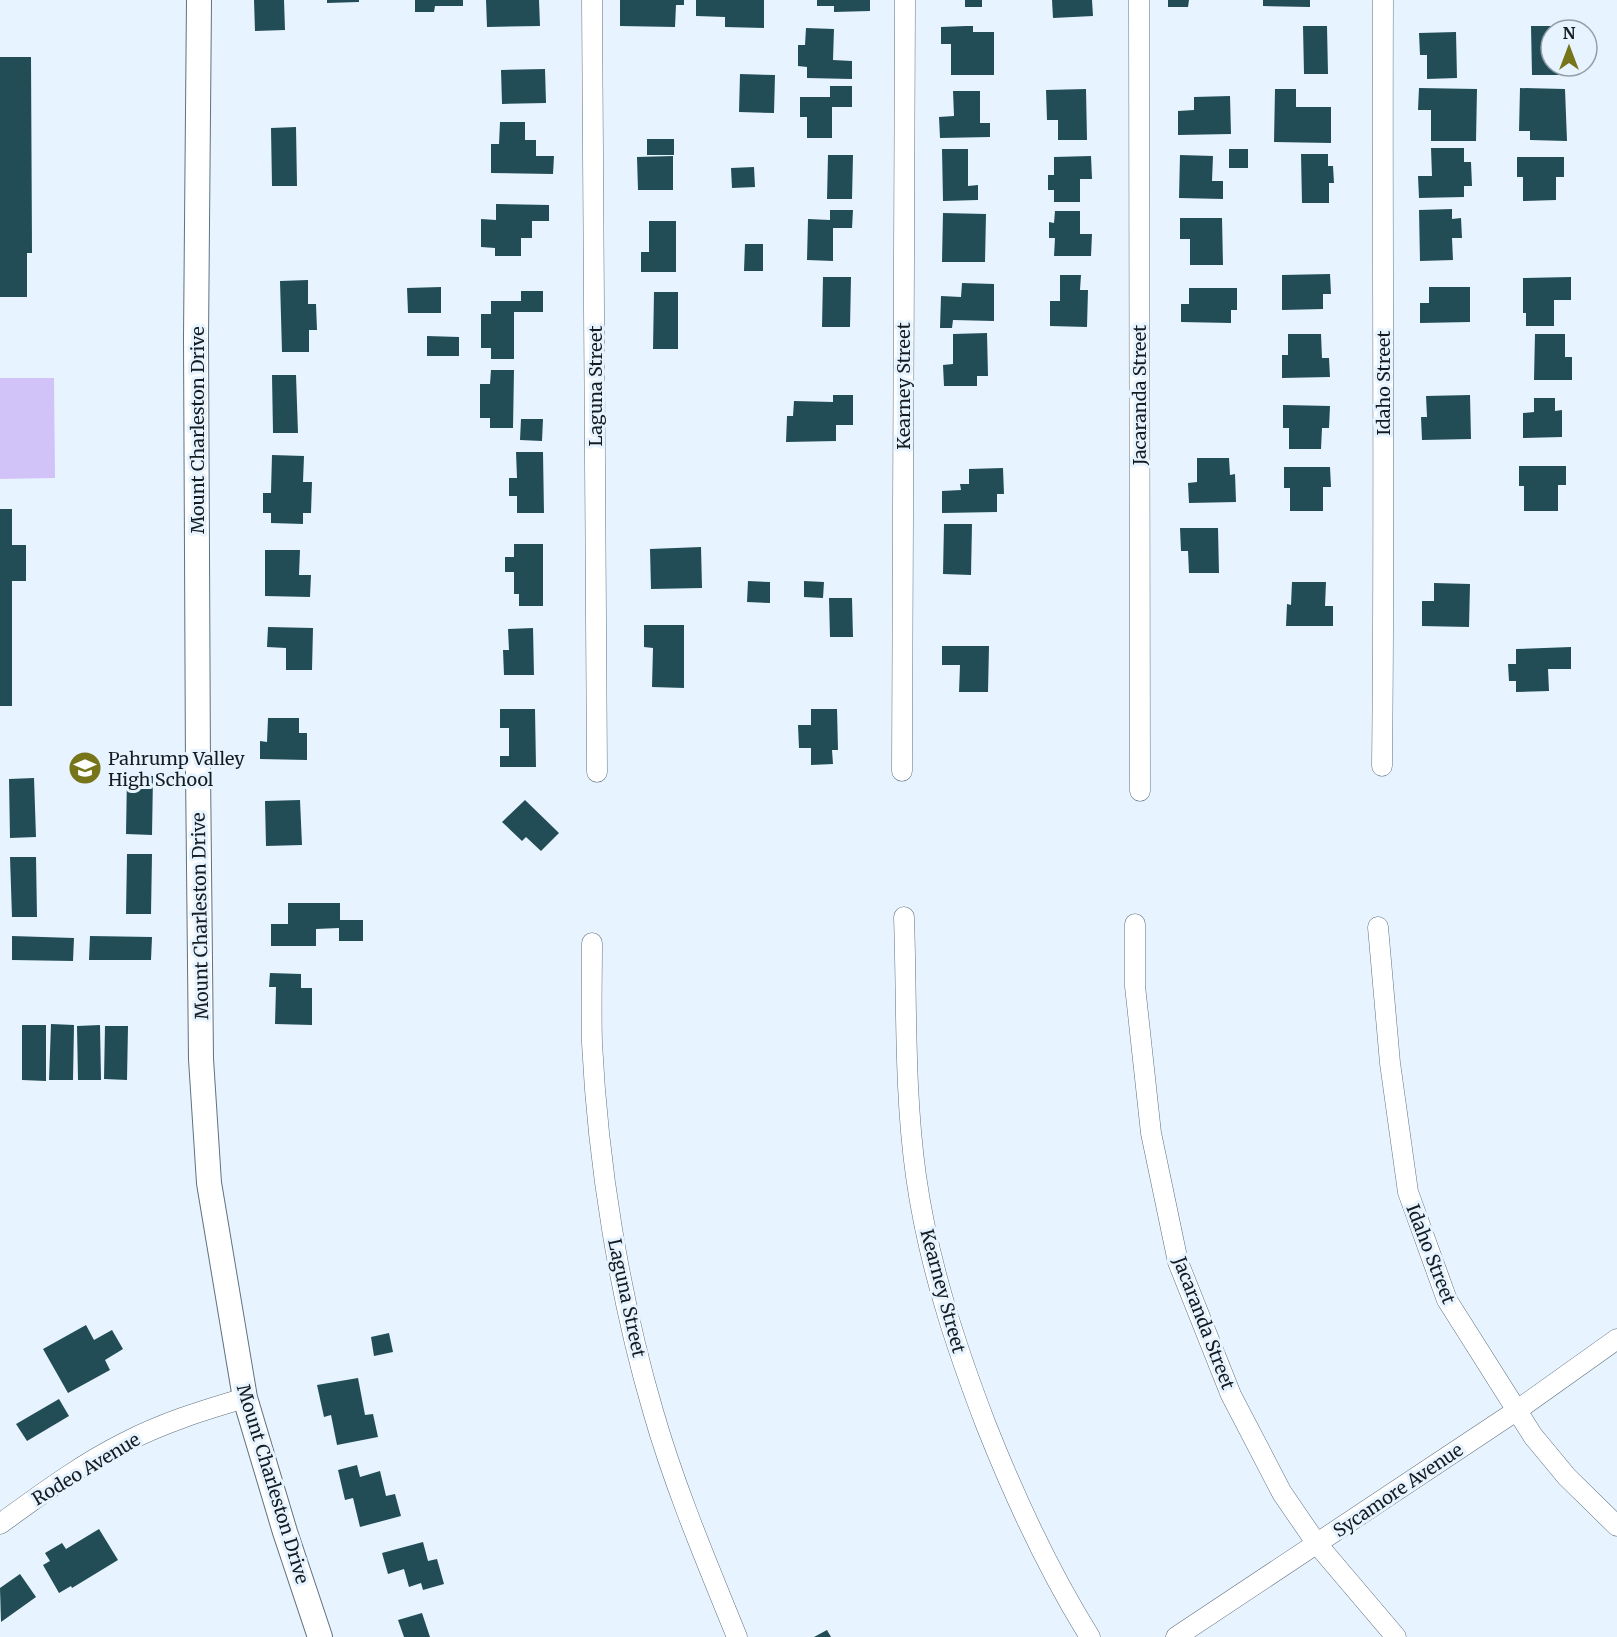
<svg xmlns="http://www.w3.org/2000/svg" width="1617" height="1637" viewBox="0 0 1617 1637" font-family="Merriweather,serif">
	<style>
		.green { fill: #d1c3f8 }
		.building { fill: #224d57 }
		.lines { fill: none; stroke-linecap: round; stroke-linejoin: round }
		.minor-casing { stroke: #5e7281; stroke-width: 21 }
		.tertiary-casing { stroke: #5e7281; stroke-width: 26 }
		.minor { stroke: #fff; stroke-width: 20 }
		.tertiary { stroke: #fff; stroke-width: 24 }
		.labels { text-anchor: middle; dominant-baseline: central; stroke-width: 6; stroke-linejoin: round; paint-order: stroke }
		.street-label { font-size: 18px; fill: #141c22; stroke: #e7f4ff }
		.poi-label { font-size: 18px; fill: #141c22; stroke: #e7f4ff; text-anchor: start }
	</style>
	<rect width="100%" height="100%" fill="#e7f4ff"/>
	<!-- green -->
	<polygon class="green" points="0,378 54,378 55,478 0,479"/>
	<!-- building -->
	<g class="building">
		<polygon points="254,0 284,0 285,30 255,31"/>
		<polygon points="327,0 359,0 359,2 327,3"/>
		<polygon points="415,0 463,0 463,6 435,6 434,12 415,12"/>
		<polygon points="486,0 539,0 540,26 487,27"/>
		<polygon points="620,0 684,0 684,5 676,5 675,27 620,26"/>
		<polygon points="696,0 764,0 764,28 725,27 725,17 696,16"/>
		<polygon points="817,0 870,0 870,11 834,12 834,6 817,6"/>
		<rect x="965" y="0" width="17" height="7"/>
		<polygon points="1052,0 1092,0 1093,16 1053,18"/>
		<polygon points="1168,0 1189,0 1188,7 1168,7"/>
		<polygon points="1263,0 1310,0 1310,7 1263,6"/>
		<polygon points="966,26 973,26 973,32 994,32 994,75 951,75 951,44 941,44 941,27"/>
		<polygon points="1303,26 1327,26 1328,74 1304,74"/>
		<polygon points="1531,26 1563,26 1563,30 1551,30 1551,66 1570,66 1570,75 1532,75"/>
		<polygon points="806,28 834,29 833,60 852,61 852,79 807,78 807,67 798,66 798,45 805,45"/>
		<polygon points="1456,32 1457,78 1427,79 1427,55 1420,55 1419,33"/>
		<polygon points="0,57 31,57 32,253 27,253 27,297 0,297"/>
		<polygon points="545,69 546,103 502,104 501,70"/>
		<polygon points="740,74 775,75 774,113 739,112"/>
		<polygon points="830,86 852,86 852,107 832,107 832,138 807,138 807,117 800,117 800,97 830,97"/>
		<polygon points="1419,88 1477,89 1476,141 1431,141 1431,110 1418,110"/>
		<polygon points="1520,88 1565,89 1567,141 1530,140 1530,131 1519,131"/>
		<polygon points="1086,89 1087,140 1058,140 1058,120 1047,120 1046,90"/>
		<polygon points="1275,89 1296,89 1296,107 1331,107 1331,143 1274,142"/>
		<polygon points="953,91 980,91 980,123 990,123 990,137 940,138 939,117 954,116"/>
		<polygon points="1230,96 1231,134 1178,135 1178,111 1194,110 1194,97"/>
		<polygon points="500,122 525,122 525,140 536,140 536,156 554,156 553,174 491,173 491,144 499,144"/>
		<polygon points="296,127 297,186 272,186 271,128"/>
		<rect x="647" y="139" width="27" height="16"/>
		<polygon points="1431,148 1464,148 1464,162 1471,162 1472,186 1464,186 1464,197 1419,198 1418,176 1432,176"/>
		<polygon points="942,149 968,149 968,186 978,185 978,200 943,201"/>
		<rect x="1229" y="149" width="19" height="19"/>
		<polygon points="1301,154 1328,154 1328,166 1333,166 1334,183 1329,183 1329,203 1302,203"/>
		<polygon points="828,155 853,155 852,199 827,199"/>
		<polygon points="1180,155 1213,156 1212,181 1223,181 1223,199 1179,198"/>
		<polygon points="673,156 673,190 638,190 637,157"/>
		<polygon points="1091,156 1092,179 1080,179 1080,202 1054,202 1054,190 1048,190 1048,175 1054,175 1054,157"/>
		<polygon points="1517,157 1564,157 1564,177 1556,177 1556,200 1523,201 1523,177 1517,177"/>
		<polygon points="754,167 755,187 732,188 731,168"/>
		<polygon points="496,204 549,205 549,221 532,221 532,238 521,238 521,256 495,256 495,248 481,247 481,219 496,220"/>
		<polygon points="1452,209 1452,219 1461,218 1462,238 1452,238 1453,260 1420,261 1419,210"/>
		<polygon points="830,210 853,210 852,228 833,228 833,261 807,260 808,219 830,220"/>
		<polygon points="1055,211 1080,211 1080,234 1092,234 1091,256 1054,256 1055,238 1049,238 1049,222 1054,223"/>
		<polygon points="943,213 986,214 985,262 942,262"/>
		<polygon points="1180,218 1222,218 1223,265 1190,265 1190,239 1180,239"/>
		<polygon points="649,221 676,221 676,272 641,272 641,252 649,252"/>
		<polygon points="745,244 763,244 763,271 744,271"/>
		<polygon points="1330,274 1331,294 1323,294 1323,309 1282,310 1282,275"/>
		<polygon points="1060,275 1081,275 1080,290 1088,290 1087,327 1050,326 1050,301 1060,301"/>
		<polygon points="823,277 851,277 850,327 822,327"/>
		<polygon points="1571,277 1571,300 1554,300 1554,326 1526,326 1526,313 1523,313 1523,278"/>
		<polygon points="308,280 308,304 316,304 317,330 309,330 309,352 282,352 280,281"/>
		<polygon points="962,283 994,284 994,321 953,320 952,328 940,328 941,296 961,297"/>
		<polygon points="441,287 441,313 408,313 407,288"/>
		<polygon points="1429,287 1470,287 1470,322 1420,323 1420,303 1429,303"/>
		<polygon points="1189,288 1237,288 1237,310 1231,310 1231,323 1181,322 1181,304 1189,304"/>
		<polygon points="521,291 543,291 543,312 514,312 514,359 491,359 491,348 481,348 481,314 491,314 491,301 521,301"/>
		<polygon points="654,292 678,292 678,349 653,349"/>
		<polygon points="987,333 988,376 977,376 977,386 944,386 943,365 953,364 953,334"/>
		<polygon points="1288,334 1321,334 1322,358 1329,358 1330,377 1282,378 1282,355 1288,355"/>
		<polygon points="1535,334 1565,334 1565,357 1572,357 1572,380 1534,380"/>
		<polygon points="427,336 459,337 459,356 427,356"/>
		<polygon points="491,370 514,370 513,428 490,428 490,418 480,418 480,384 490,384"/>
		<polygon points="272,375 296,375 298,433 273,433"/>
		<polygon points="833,395 853,395 853,425 836,425 836,441 786,442 787,416 793,416 794,401 833,402"/>
		<polygon points="1470,395 1471,439 1422,440 1421,417 1427,417 1426,396"/>
		<polygon points="1534,398 1555,398 1555,411 1562,410 1562,437 1523,438 1523,413 1534,412"/>
		<polygon points="1283,405 1330,406 1329,428 1322,428 1321,449 1289,449 1289,428 1283,428"/>
		<polygon points="521,419 543,419 542,441 520,440"/>
		<polygon points="516,452 543,452 544,513 517,513 517,496 509,496 509,478 517,478"/>
		<polygon points="272,455 304,456 303,482 312,482 311,513 303,513 303,524 271,523 271,513 263,513 263,493 271,493"/>
		<polygon points="1197,458 1229,458 1230,475 1235,474 1236,502 1189,503 1188,483 1197,482"/>
		<polygon points="1519,466 1566,466 1566,485 1558,485 1558,511 1524,511 1524,486 1519,486"/>
		<polygon points="1284,467 1330,467 1331,487 1323,487 1323,511 1290,511 1290,488 1284,488"/>
		<polygon points="1003,468 1004,494 997,494 997,512 942,513 942,491 961,490 960,484 969,484 969,469"/>
		<polygon points="0,509 12,509 12,545 26,545 26,581 12,581 12,706 0,706"/>
		<polygon points="944,524 972,524 971,575 943,574"/>
		<polygon points="1180,528 1218,528 1219,573 1189,573 1188,551 1181,551"/>
		<polygon points="514,544 543,544 543,606 519,606 519,594 514,594 514,572 505,572 505,557 514,557"/>
		<polygon points="701,547 702,588 651,589 650,549"/>
		<polygon points="265,550 300,550 299,575 311,575 310,597 265,596"/>
		<polygon points="748,581 770,582 770,603 747,602"/>
		<polygon points="804,581 824,582 823,598 804,597"/>
		<polygon points="1292,582 1326,582 1325,606 1333,606 1333,626 1286,626 1287,604 1291,605"/>
		<polygon points="1434,583 1470,584 1469,627 1422,626 1422,601 1434,601"/>
		<polygon points="829,598 852,598 853,637 830,637"/>
		<polygon points="644,625 684,625 684,688 652,687 653,648 644,647"/>
		<polygon points="268,627 313,628 312,670 286,670 286,648 267,647"/>
		<polygon points="533,628 534,675 504,675 503,650 509,650 508,629"/>
		<polygon points="942,646 989,646 988,692 959,692 960,665 942,665"/>
		<polygon points="1571,647 1571,669 1548,669 1549,691 1516,692 1516,681 1509,681 1508,664 1516,664 1516,649"/>
		<polygon points="500,709 535,709 536,767 500,767 500,756 509,756 509,728 500,728"/>
		<polygon points="811,709 837,709 838,750 832,750 833,764 811,765 811,748 799,748 798,725 811,725"/>
		<polygon points="268,718 299,718 299,733 307,733 307,760 260,759 260,741 267,742"/>
		<polygon points="127,775 153,776 152,835 126,834"/>
		<polygon points="34,778 36,837 10,838 9,779"/>
		<polygon points="300,800 302,845 266,846 265,801"/>
		<polygon points="525,800 559,833 541,851 526,837 522,841 502,822"/>
		<polygon points="127,854 152,854 151,914 126,914"/>
		<polygon points="10,857 36,857 37,917 12,917"/>
		<polygon points="288,903 340,903 340,920 363,920 363,941 339,941 339,928 316,929 316,946 271,946 271,924 288,924"/>
		<polygon points="12,936 74,938 73,961 12,960"/>
		<polygon points="90,936 152,937 151,960 89,960"/>
		<polygon points="270,973 301,974 301,988 312,988 312,1025 275,1024 276,987 269,987"/>
		<polygon points="51,1024 74,1025 73,1080 49,1080"/>
		<polygon points="22,1025 46,1025 46,1081 22,1080"/>
		<polygon points="100,1025 101,1080 78,1080 77,1026"/>
		<polygon points="105,1026 128,1026 127,1080 104,1079"/>
		<polygon points="86,1325 94,1340 112,1330 123,1349 105,1360 110,1370 68,1393 43,1349"/>
		<polygon points="389,1333 393,1352 374,1356 371,1337"/>
		<polygon points="358,1378 365,1415 373,1414 378,1437 337,1445 331,1415 324,1417 317,1385"/>
		<polygon points="59,1399 69,1416 27,1441 16,1424"/>
		<polygon points="357,1465 360,1477 380,1471 386,1496 395,1494 401,1516 360,1527 353,1498 345,1500 338,1470"/>
		<polygon points="99,1529 118,1560 72,1588 71,1586 59,1593 43,1565 50,1561 45,1553 62,1543 66,1549"/>
		<polygon points="423,1542 428,1561 437,1559 444,1584 423,1590 421,1583 409,1587 404,1569 388,1574 382,1553"/>
		<polygon points="20,1574 36,1597 1,1622 0,1588"/>
		<polygon points="422,1613 430,1637 404,1637 398,1620"/>
		<polygon points="827,1630 831,1637 814,1637"/>
	</g>
	<g class="lines">
		<defs>
			<g id="minor">
				<polyline points="592,0 597,772"/>
				<polyline points="1139,0 1140,791"/>
				<path d="M 1382,766 C 1385,510 1382,255 1383,0"/>
				<polyline points="902,771 905,0"/>
				<path d="M 904,917 C 907,1003 904,1091 916,1176 C 928,1262 955,1344 986,1425 C 1015,1498 1048,1570 1090,1637"/>
				<polyline points="1135,924 1135,986 1151,1133 1178,1262 1231,1395 1282,1493 1317,1544 1396,1637"/>
				<polyline points="1378,927 1390,1063 1408,1192 1447,1300 1533,1436 1567,1477 1617,1526"/>
				<path d="M 592,943 C 592,976 591,1010 592,1043 C 598,1164 619,1295 653,1411 C 675,1488 707,1563 737,1637"/>
				<path d="M 0,1524 C 40,1495 80,1465 124,1443 C 162,1423 204,1410 245,1398"/>
				<polyline points="1176,1637 1516,1411 1617,1339"/>
			</g>
			<polyline id="tertiary" points="199,0 196,338 198,770 201,1059 209,1183 245,1398 285,1532 320,1637"/>
		</defs>
		<!-- minor casing -->
		<use href="#minor" class="minor-casing"/>
		<!-- tertiary casing -->
		<use href="#tertiary" class="tertiary-casing"/>
		<!-- minor -->
		<use href="#minor" class="minor"/>
		<!-- tertiary -->
		<use href="#tertiary" class="tertiary"/>
	</g>
	<!-- icons -->
	<defs>
		<symbol id="school-disc" viewBox="-11 -11 22 22"><circle r="9.5" fill="#77751a" stroke="#e7f4ff"/><path d="M0-5L7-2L0 1L-7-2ZM-4 1L0 2.5L4 1V4Q0 6-4 4Z" fill="#fff"/></symbol>
	</defs>
	<g fill-rule="evenodd">
		<use href="#school-disc" x="66" y="749" width="38" height="38"/>
	</g>
	<g class="labels">
		<!-- street labels -->
		<g class="street-label">
			<text transform="translate(1383 383) rotate(-90)">Idaho Street</text>
			<text transform="translate(595 386) rotate(-90)">Laguna Street</text>
			<text transform="translate(903 386) rotate(-90)">Kearney Street</text>
			<text transform="translate(1139 395) rotate(-90)">Jacaranda Street</text>
			<text transform="translate(197 430) rotate(-90)">Mount Charleston Drive</text>
			<text transform="translate(200 916) rotate(-91)">Mount Charleston Drive</text>
			<text transform="translate(1431 1254) rotate(69)">Idaho Street</text>
			<text transform="translate(943 1291) rotate(75)">Kearney Street</text>
			<text transform="translate(627 1298) rotate(78)">Laguna Street</text>
			<text transform="translate(1204 1323) rotate(69)">Jacaranda Street</text>
			<text transform="translate(86 1469) rotate(-31)">Rodeo Avenue</text>
			<text transform="translate(273 1484) rotate(73)">Mount Charleston Drive</text>
			<text transform="translate(1398 1490) rotate(-34)">Sycamore Avenue</text>
		</g>
		<!-- poi labels -->
		<g class="poi-label">
			<text x="108" y="758">Pahrump Valley<tspan x="108" dy="21">High School</tspan></text>
		</g>
	</g>
	<!-- north arrow -->
	<g transform="translate(1569 48)"><circle r="28" fill="#e7f4ff" stroke="#939ea7" stroke-width="1.5"/>
	<path d="M0-4.5L10 22L0 15L-10 22Z" fill="#77751a"/>
	<text y="-9" font-size="16" font-weight="bold" text-anchor="middle" fill="#141c22">N</text>
	</g>
</svg>
